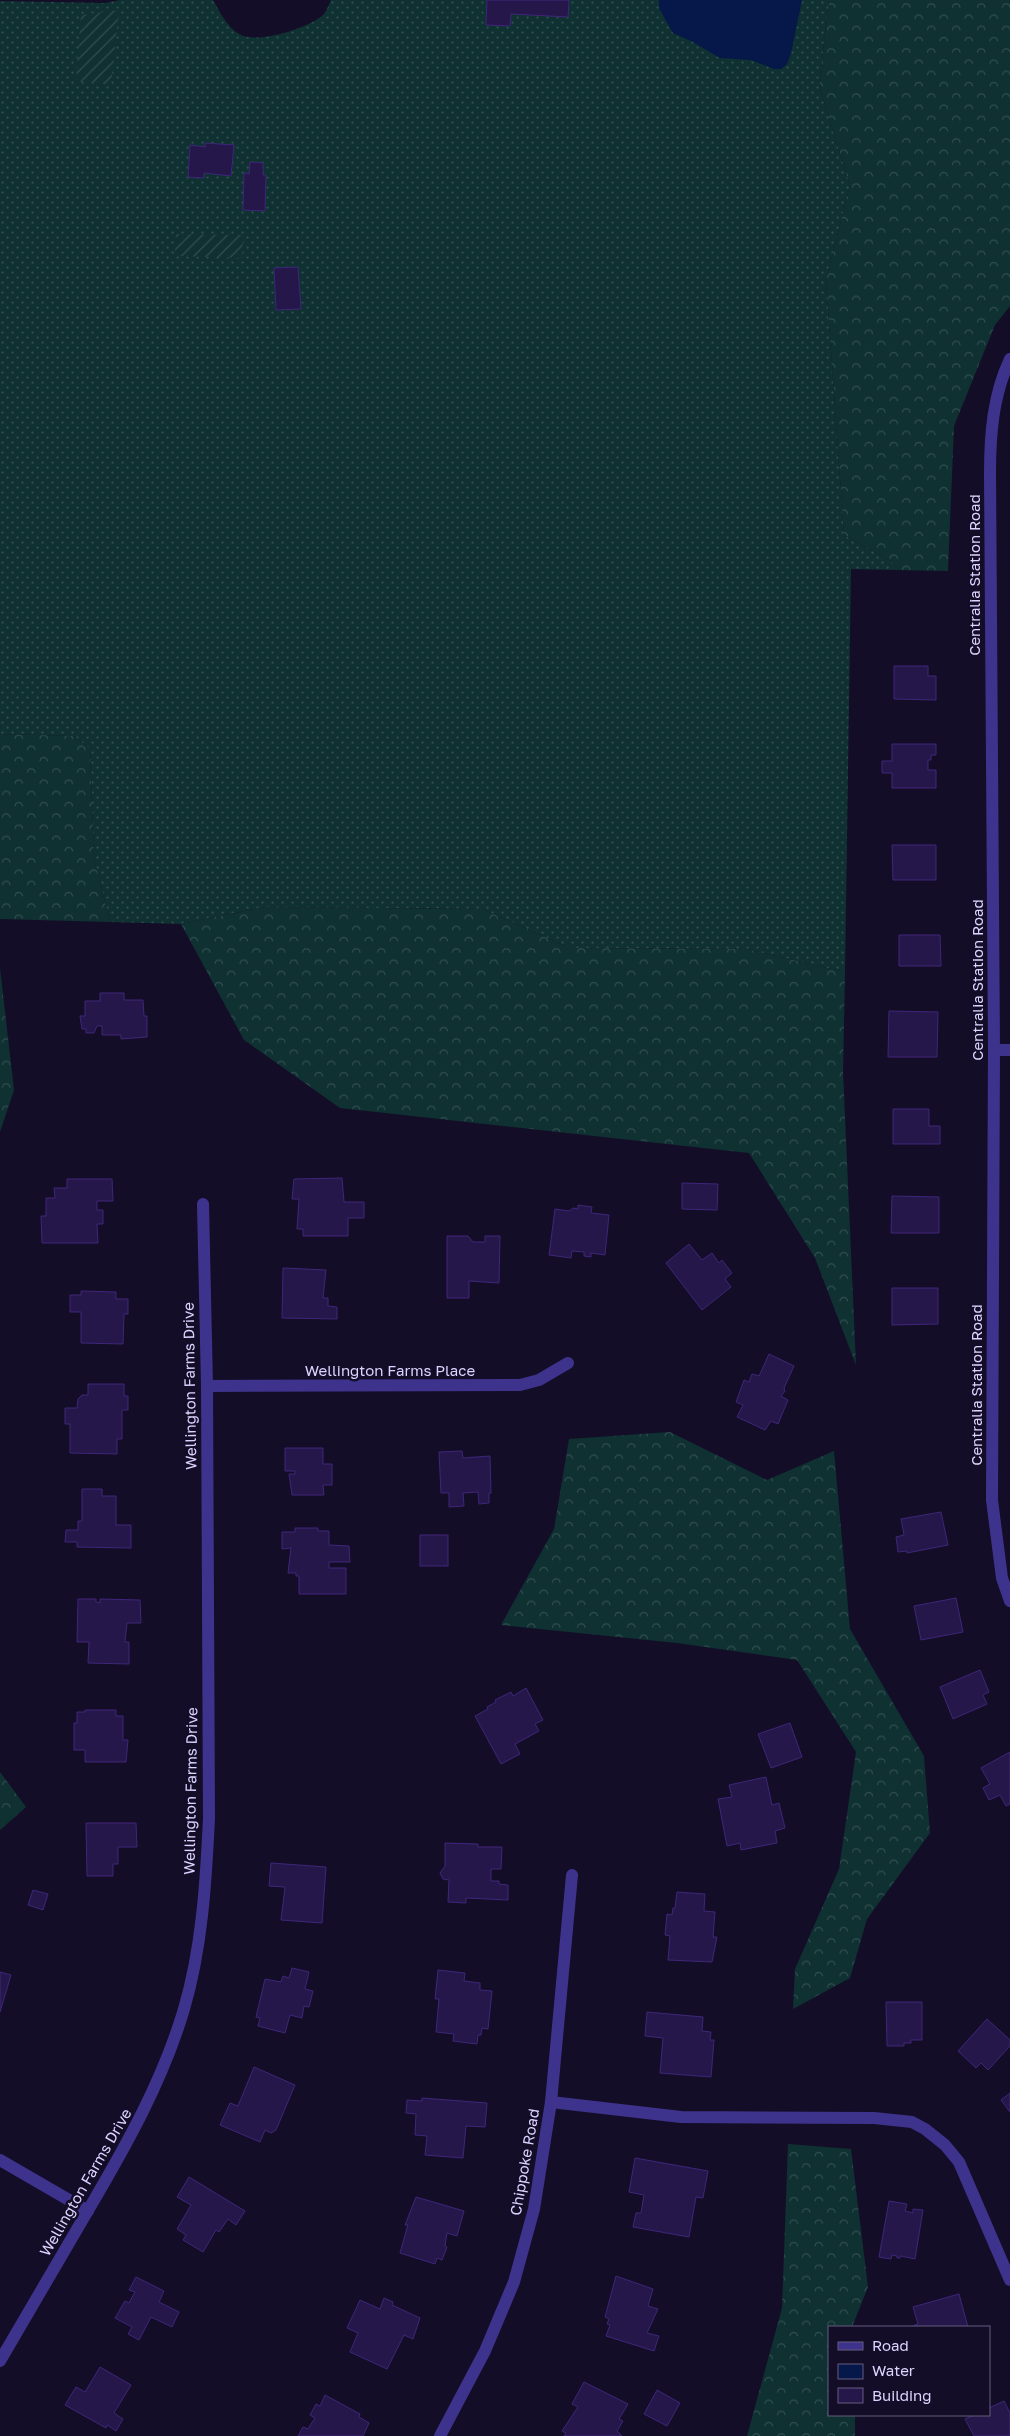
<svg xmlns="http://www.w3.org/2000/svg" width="1010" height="2436" viewBox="0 0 1010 2436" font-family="'Golos Text',sans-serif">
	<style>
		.grass { fill: url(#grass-dots) }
		.forest { fill: url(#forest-crowns) }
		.garden { fill: url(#garden-furrows) }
		.water { fill: #051849 }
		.building { fill: #26174b; stroke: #3e2679 }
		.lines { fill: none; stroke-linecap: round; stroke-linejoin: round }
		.minor { stroke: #3e338c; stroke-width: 12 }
		.labels { text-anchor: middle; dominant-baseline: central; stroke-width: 5; stroke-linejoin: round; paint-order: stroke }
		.street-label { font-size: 15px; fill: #dcd4ff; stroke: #140d28 }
	</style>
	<defs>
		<pattern id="grass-dots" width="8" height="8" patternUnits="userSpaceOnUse" patternTransform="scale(1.25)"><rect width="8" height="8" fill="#0f3132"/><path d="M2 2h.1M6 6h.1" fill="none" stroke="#314e51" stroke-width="1.8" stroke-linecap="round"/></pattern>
		<pattern id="forest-crowns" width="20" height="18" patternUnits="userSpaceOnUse" patternTransform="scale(1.25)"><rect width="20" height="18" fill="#0f3132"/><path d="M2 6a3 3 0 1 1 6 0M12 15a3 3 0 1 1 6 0" fill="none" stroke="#314e51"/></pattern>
		<pattern id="garden-furrows" width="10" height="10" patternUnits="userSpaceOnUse" patternTransform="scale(1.25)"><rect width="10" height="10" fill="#0f3132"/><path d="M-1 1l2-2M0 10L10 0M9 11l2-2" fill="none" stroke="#314e51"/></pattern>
	</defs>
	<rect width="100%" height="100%" fill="#140d28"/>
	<!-- grass -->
	<path class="grass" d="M 120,0 L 213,0 C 220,12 227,27 239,34 C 256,45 310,28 324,14 C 327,10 329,4 331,0 L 829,0 L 819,86 L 850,185 L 826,280 L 844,535 L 891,561 L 898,570 L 851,569 L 845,972 L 746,949 L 570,948 L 482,909 L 265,907 L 181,924 L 110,922 L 94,859 L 90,749 L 74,736 L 0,734 L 0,1 L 105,3 Z"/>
	<!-- forest -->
	<g class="forest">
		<polygon points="829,0 1010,0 1010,306 995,325 954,426 948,571 898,570 891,561 844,535 826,280 850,185 819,86"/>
		<polygon points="0,734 74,736 90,749 94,859 110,922 0,919"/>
		<polygon points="265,907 482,909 570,948 746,949 845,972 843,1072 856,1365 815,1258 749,1153 340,1108 244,1040 181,924"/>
		<polygon points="0,968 14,1090 0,1132"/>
		<polygon points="670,1432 767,1480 834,1451 850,1629 924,1756 930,1833 867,1919 850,1978 793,2009 795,1969 839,1869 856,1752 797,1660 677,1643 501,1625 554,1529 569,1439"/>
		<polygon points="0,1772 26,1807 0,1830"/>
		<polygon points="788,2144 851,2149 868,2287 852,2327 829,2327 829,2415 855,2415 855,2436 747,2436 782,2308"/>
	</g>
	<!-- garden -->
	<g class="garden">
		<polygon points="119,10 111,85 76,81 81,15"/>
		<polygon points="176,234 243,235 242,258 175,256"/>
	</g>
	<!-- water -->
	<polygon class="water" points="659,0 802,0 791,53 787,64 781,69 774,69 751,60 720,58 693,42 673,33 659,8"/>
	<!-- building -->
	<g class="building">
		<polygon points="487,0 569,0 568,17 511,14 510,26 486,25"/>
		<polygon points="205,143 234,145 231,176 204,173 204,178 188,177 190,145 205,147"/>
		<polygon points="250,162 263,163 263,175 266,175 265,211 243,210 244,173 249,174"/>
		<polygon points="298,267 301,309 276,310 274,268"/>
		<polygon points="894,666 928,666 928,676 936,676 936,700 894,699"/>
		<polygon points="892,744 936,744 936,755 931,755 931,760 928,760 928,770 936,770 936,788 892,788 892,773 882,773 882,761 892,761"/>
		<polygon points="892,845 936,845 936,880 893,880"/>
		<polygon points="899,935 940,935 941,966 899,966"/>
		<polygon points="100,993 124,993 124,1000 143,1000 144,1016 147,1016 147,1037 121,1039 121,1035 102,1035 102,1026 97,1026 94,1033 86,1033 86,1029 82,1029 80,1016 85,1016 85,1001 100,1001"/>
		<polygon points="889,1011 938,1012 937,1057 888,1057"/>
		<polygon points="893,1109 929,1109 929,1126 940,1126 940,1144 893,1144"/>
		<polygon points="342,1178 344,1202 364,1202 364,1218 348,1218 348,1236 303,1236 303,1229 297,1229 299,1199 292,1199 294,1179"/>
		<polygon points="67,1179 112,1179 113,1201 97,1201 97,1210 103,1210 103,1224 97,1224 98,1243 42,1243 41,1216 46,1216 46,1198 55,1198 54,1188 67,1188"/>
		<polygon points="682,1183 718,1184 717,1210 682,1209"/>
		<polygon points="892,1196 939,1197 939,1233 891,1233"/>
		<polygon points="578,1205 592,1207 591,1213 609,1215 605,1255 591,1253 591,1257 584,1256 584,1252 572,1251 571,1258 549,1255 555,1209 569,1211 573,1208 578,1209"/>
		<polygon points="447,1236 468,1236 473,1242 485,1242 485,1236 500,1236 499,1283 469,1281 469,1298 447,1298"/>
		<polygon points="689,1244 702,1260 712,1253 719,1263 722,1260 732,1273 725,1279 731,1287 702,1310 666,1263"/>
		<polygon points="283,1268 326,1270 323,1298 328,1298 328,1306 337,1307 337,1319 282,1318"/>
		<polygon points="892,1288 938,1288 938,1324 892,1325"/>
		<polygon points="81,1291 116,1292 116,1299 128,1299 128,1314 124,1314 123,1344 81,1343 81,1312 70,1312 70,1295 81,1295"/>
		<polygon points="769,1354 794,1366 784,1388 785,1391 781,1396 788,1400 778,1424 771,1421 765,1430 737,1417 743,1405 736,1402 744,1380 749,1382 752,1374 759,1376"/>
		<polygon points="88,1384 124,1384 124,1396 128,1396 128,1410 122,1410 122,1439 117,1439 117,1454 70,1453 70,1424 65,1424 65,1408 77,1408 78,1399 82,1395 88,1395"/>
		<polygon points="285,1448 323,1448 323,1464 332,1464 332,1485 323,1485 324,1495 292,1495 289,1474 295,1474 295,1471 285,1471"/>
		<polygon points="462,1451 463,1458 490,1456 491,1493 489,1493 489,1503 479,1504 478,1492 463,1493 464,1506 449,1507 449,1493 441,1493 439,1452"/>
		<polygon points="82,1489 102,1489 102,1496 116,1496 116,1525 131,1525 131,1548 77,1547 77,1542 65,1542 66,1530 78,1530 78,1521 82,1521"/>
		<polygon points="941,1512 948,1545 907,1553 907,1551 898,1552 896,1537 904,1535 901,1519"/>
		<polygon points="295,1528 318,1528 318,1531 329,1531 329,1545 349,1546 350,1562 329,1562 329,1568 346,1568 346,1594 299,1594 299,1576 296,1576 296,1573 288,1573 291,1548 282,1549 282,1532 295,1532"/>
		<rect x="420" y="1535" width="28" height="31"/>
		<polygon points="956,1598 963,1632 921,1640 914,1606"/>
		<polygon points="78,1599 96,1599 96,1602 100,1603 100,1599 140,1600 141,1623 127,1623 125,1642 129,1642 129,1664 88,1663 89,1642 77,1642"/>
		<polygon points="980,1670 989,1692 983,1695 987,1704 953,1719 940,1687"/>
		<polygon points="526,1688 543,1720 535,1724 539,1731 515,1744 520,1754 501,1764 475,1716 488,1709 487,1707 496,1702 495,1700 511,1692 513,1696"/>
		<polygon points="85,1710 116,1710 116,1716 123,1716 123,1740 128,1740 126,1762 85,1762 85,1750 74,1750 74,1723 77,1723 77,1712 85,1712"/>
		<polygon points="790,1723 802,1757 771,1768 758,1734"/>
		<polygon points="1010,1752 1010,1804 1006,1806 1000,1795 989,1800 983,1788 990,1784 981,1768"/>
		<polygon points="766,1777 772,1805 779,1803 785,1828 775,1831 777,1843 741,1850 740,1843 727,1846 718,1799 732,1797 729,1785"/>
		<polygon points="86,1823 136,1823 137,1847 118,1847 118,1864 113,1864 113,1876 87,1876"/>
		<polygon points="445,1843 478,1844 478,1847 502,1847 501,1869 491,1869 491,1881 499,1881 499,1884 508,1885 508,1900 466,1898 466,1903 448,1902 449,1880 443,1879 440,1873 445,1866"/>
		<polygon points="271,1863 326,1867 322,1923 281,1920 285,1887 269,1886"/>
		<polygon points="33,1890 48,1894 43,1910 28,1905"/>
		<polygon points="677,1892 705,1894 704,1911 715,1912 713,1937 717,1937 712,1962 668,1960 670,1936 665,1935 667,1914 672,1915 673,1908 675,1908"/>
		<polygon points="292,1968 309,1972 305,1989 313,1991 309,2007 304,2006 302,2018 290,2015 285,2033 258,2026 260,2018 256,2017 265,1979 281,1982 283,1976 289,1978"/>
		<polygon points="438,1970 465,1973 464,1981 480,1983 480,1990 492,1991 488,2029 482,2028 481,2035 478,2035 477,2044 453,2041 454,2034 436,2032 439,1999 435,1999"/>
		<polygon points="0,1972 11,1975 0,2012"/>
		<polygon points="886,2002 922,2002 922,2040 911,2040 911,2043 904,2043 904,2046 887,2046"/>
		<polygon points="647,2012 703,2017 702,2031 711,2032 710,2040 714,2040 711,2077 660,2073 663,2038 645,2036"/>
		<polygon points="987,2019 1010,2040 1010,2046 988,2070 981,2063 976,2068 958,2051"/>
		<polygon points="254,2067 295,2085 276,2130 271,2133 265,2130 260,2142 220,2125 230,2103 238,2106"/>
		<polygon points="1010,2093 1010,2112 1001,2100"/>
		<polygon points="422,2098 487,2103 485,2127 466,2126 463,2158 425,2155 427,2136 415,2135 416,2114 406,2113 407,2100 422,2101"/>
		<polygon points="635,2158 708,2171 703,2198 696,2197 689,2237 633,2227 636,2213 641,2213 644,2195 629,2192"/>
		<polygon points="189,2177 245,2211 236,2225 228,2219 219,2232 216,2230 203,2252 183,2240 186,2235 177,2229 191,2205 177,2197"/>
		<polygon points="416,2197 464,2211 457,2236 447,2233 445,2246 447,2247 442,2260 437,2258 435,2264 400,2253 407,2228 408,2225 405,2225"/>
		<polygon points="889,2201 907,2204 905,2211 913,2213 913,2209 923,2210 915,2259 901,2256 900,2258 897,2258 897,2256 892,2255 891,2259 879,2257"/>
		<polygon points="616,2276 653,2289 648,2306 658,2309 647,2333 659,2336 654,2351 606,2336 610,2325 607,2324 609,2319 605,2317"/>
		<polygon points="136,2277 164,2291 159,2302 179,2312 172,2327 151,2317 139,2340 128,2334 132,2327 115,2318 125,2301 129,2303 135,2292 129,2290"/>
		<polygon points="959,2294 968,2327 910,2327 918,2324 913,2307"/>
		<polygon points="384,2298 393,2302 392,2305 420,2318 413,2339 404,2335 387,2369 350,2352 358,2333 347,2328 360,2300 380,2309"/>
		<polygon points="100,2367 131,2385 114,2413 123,2419 116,2431 107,2425 106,2428 65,2405 76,2387 85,2392"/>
		<polygon points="584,2382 628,2404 619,2419 623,2421 617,2431 622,2436 564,2436 566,2433 562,2431 578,2407 572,2404"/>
		<polygon points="657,2390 680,2403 667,2426 644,2414"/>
		<polygon points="325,2395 360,2414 359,2417 369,2423 363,2436 298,2436 303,2427 308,2429 315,2418 310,2415 316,2404 320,2406"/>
		<polygon points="1004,2401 1010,2413 1010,2436 974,2436 965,2419 974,2415 989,2415 989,2408"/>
	</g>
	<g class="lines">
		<!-- minor -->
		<g class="minor">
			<path d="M 1010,359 C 993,395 990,434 990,473 L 994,1050 L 992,1500 L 1002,1578 L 1010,1601"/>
			<polyline points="994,1050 1010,1050"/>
			<polyline points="207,1386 520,1385 539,1380 568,1363"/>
			<polyline points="551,2102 681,2117 874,2118 912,2122 925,2129 945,2145 959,2162 1010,2280"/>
			<polyline points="0,2160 88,2211"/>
			<path d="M 0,2361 C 30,2310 60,2259 90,2207 C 127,2144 163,2080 184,2009 C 202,1948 206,1882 209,1818 L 207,1386 L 203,1204"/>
			<polyline points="440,2436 485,2351 514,2282 534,2209 551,2102 572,1875"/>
		</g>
	</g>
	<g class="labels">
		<!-- street labels -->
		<g class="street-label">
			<text transform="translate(974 575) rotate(-90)">Centralia Station Road</text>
			<text transform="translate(977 980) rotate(-90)">Centralia Station Road</text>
			<text x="390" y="1370">Wellington Farms Place</text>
			<text transform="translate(976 1385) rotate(-90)">Centralia Station Road</text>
			<text transform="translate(189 1386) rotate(-91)">Wellington Farms Drive</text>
			<text transform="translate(190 1791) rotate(-89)">Wellington Farms Drive</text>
			<text transform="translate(524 2162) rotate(-80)">Chippoke Road</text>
			<text transform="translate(85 2182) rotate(-60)">Wellington Farms Drive</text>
		</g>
	</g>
	<!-- legend -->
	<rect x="828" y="2326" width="162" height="90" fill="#140d28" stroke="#645d7e"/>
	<rect x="838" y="2342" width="25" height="8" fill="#3e338c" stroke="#645d7e"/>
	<text x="872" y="2351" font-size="15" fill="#dcd4ff">Road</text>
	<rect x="838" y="2364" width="25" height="15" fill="#051849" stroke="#645d7e"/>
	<text x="872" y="2376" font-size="15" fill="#dcd4ff">Water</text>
	<rect x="838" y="2388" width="25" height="15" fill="#26174b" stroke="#645d7e"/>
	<text x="872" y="2401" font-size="15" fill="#dcd4ff">Building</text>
</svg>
